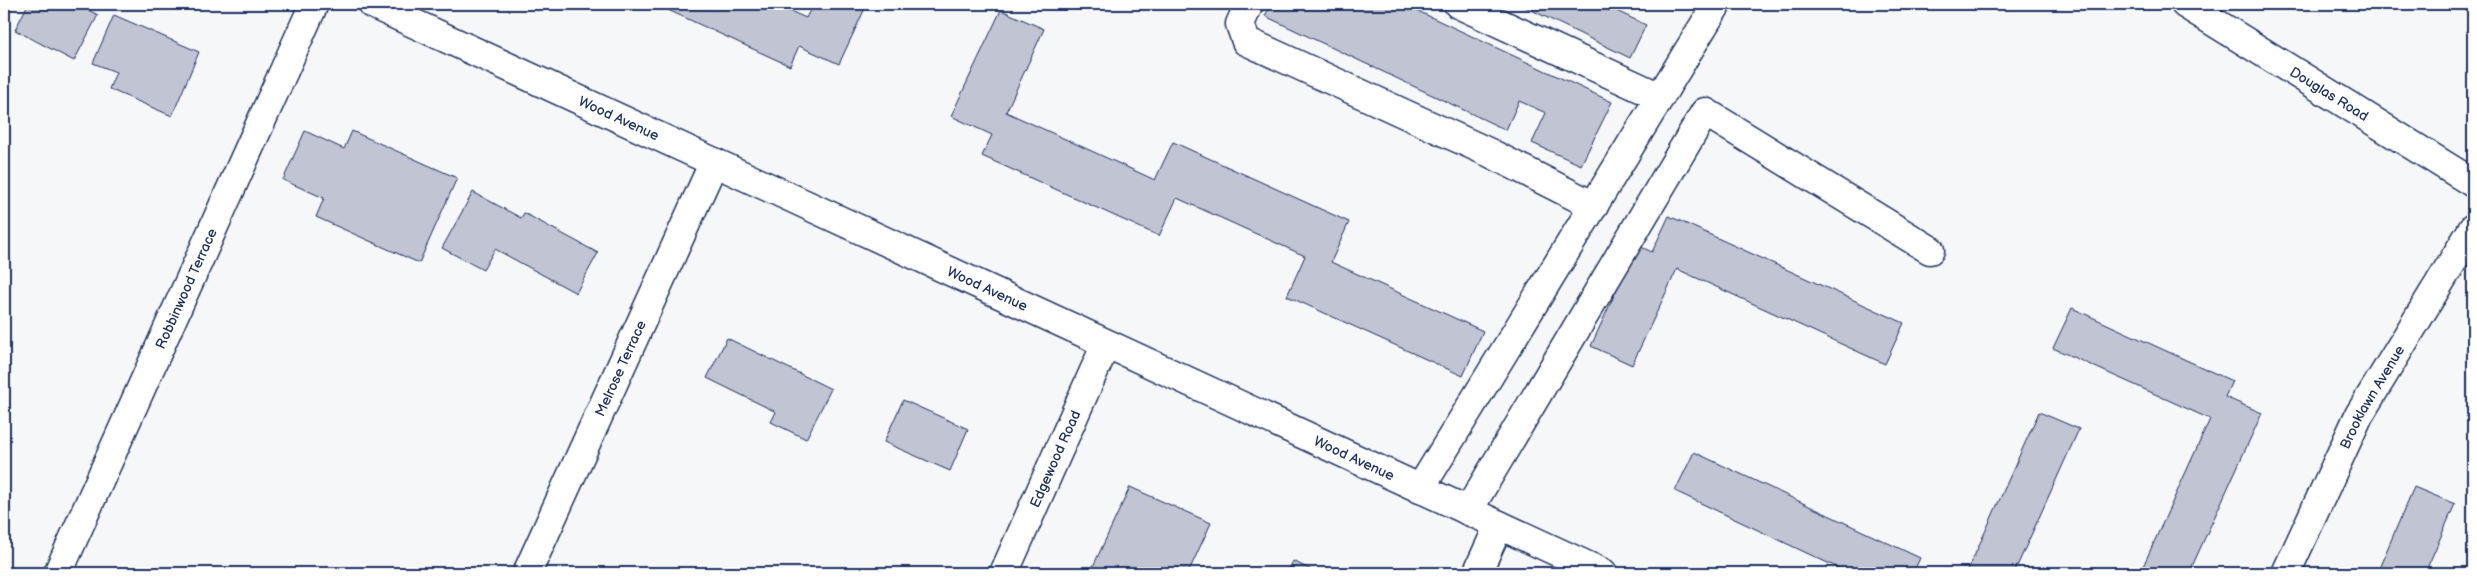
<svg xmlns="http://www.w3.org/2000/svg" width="2477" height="577" viewBox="0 0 2477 577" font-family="'Balsamiq Sans',sans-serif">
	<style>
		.building { fill: #c0c4d3; stroke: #1b2f5e }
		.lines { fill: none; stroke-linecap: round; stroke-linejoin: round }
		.minor-casing { stroke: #1b2f5e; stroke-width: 31 }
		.major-casing { stroke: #1b2f5e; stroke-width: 31 }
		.minor { stroke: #fff; stroke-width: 28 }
		.major { stroke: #fff; stroke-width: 28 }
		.labels { text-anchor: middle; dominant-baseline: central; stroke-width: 4.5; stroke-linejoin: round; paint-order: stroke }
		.street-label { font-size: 14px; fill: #1b2f5e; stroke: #fff }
	</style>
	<rect width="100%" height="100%" fill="#f6f7f9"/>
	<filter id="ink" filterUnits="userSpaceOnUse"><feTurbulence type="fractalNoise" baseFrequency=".02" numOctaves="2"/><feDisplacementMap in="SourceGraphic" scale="10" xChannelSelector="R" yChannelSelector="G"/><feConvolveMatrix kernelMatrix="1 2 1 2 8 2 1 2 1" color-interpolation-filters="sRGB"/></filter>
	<g filter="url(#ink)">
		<!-- building -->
		<g class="building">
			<polygon points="28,4 77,4 98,15 74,61 15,30"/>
			<polygon points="655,4 774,4 806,18 813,4 867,4 839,64 799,46 790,66"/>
			<polygon points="1271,4 1403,4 1612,102 1581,165 1532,143 1546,113 1519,101 1506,130 1265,16"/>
			<polygon points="1519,4 1602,4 1646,25 1630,58"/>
			<polygon points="1001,10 1044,29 1006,112 1155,180 1173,142 1349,222 1331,262 1483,331 1463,376 1287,296 1305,256 1177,198 1159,236 982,156 992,135 951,116"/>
			<polygon points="114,15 199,52 172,116 109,89 116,72 93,63"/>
			<polygon points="305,131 344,149 352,131 457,178 419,263 316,217 324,198 283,180"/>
			<polygon points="473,192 521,218 524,213 598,253 576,293 495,249 483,270 442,248"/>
			<polygon points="1669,216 1904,323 1885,364 1677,269 1632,365 1591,346 1637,245 1652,252"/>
			<polygon points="2072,308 2232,381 2225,397 2262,413 2189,573 2140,573 2210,419 2053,348"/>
			<polygon points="727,338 831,389 806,439 771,422 776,412 707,378"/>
			<polygon points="903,400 968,429 950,471 884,442"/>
			<polygon points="2039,412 2079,429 2014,573 1967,572"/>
			<polygon points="1694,452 1920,558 1913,573 1849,573 1675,491"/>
			<polygon points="1130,487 1211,523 1188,573 1148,573 1140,569 1138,573 1090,573"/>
			<polygon points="2414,487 2455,504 2425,573 2377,573"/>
			<polygon points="1293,561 1318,573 1287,573"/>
		</g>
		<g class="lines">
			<defs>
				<g id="minor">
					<polyline points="1249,4 1240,24 1246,41 1490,153 1594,206"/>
					<polyline points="1458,4 1660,97"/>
					<path id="s1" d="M 2185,4 L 2473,183"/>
					<polyline points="1420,489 1717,4"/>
					<polyline points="1468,511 1705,112 1930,250"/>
					<path id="s2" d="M 58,573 L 314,4"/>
					<path id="s3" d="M 527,573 L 714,162"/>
					<path id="s4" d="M 1004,573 L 1106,344"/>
					<polyline points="1477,573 1499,525"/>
					<path id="s5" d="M 2286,573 L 2359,415 L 2473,228"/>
				</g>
				<g id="major">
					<path id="s6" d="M 372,4 L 1603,573"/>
				</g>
			</defs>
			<!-- minor casing -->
			<use href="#minor" class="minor-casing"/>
			<!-- major casing -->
			<use href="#major" class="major-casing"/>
			<!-- minor -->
			<use href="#minor" class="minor"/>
			<!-- major -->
			<use href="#major" class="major"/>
		</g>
	</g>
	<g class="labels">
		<!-- street labels -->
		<g class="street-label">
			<text stroke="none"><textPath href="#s1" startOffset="170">Douglas Road</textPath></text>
			<text stroke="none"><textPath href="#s6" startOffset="272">Wood Avenue</textPath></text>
			<text stroke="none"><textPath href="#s2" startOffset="312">Robbinwood Terrace</textPath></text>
			<text stroke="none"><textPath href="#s6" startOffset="678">Wood Avenue</textPath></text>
			<text stroke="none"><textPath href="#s3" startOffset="225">Melrose Terrace</textPath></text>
			<text stroke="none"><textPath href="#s5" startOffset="196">Brooklawn Avenue</textPath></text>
			<text stroke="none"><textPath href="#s4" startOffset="125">Edgewood Road</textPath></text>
			<text stroke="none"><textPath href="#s6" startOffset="1082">Wood Avenue</textPath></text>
		</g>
	</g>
	<!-- margin -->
	<rect width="2477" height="577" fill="none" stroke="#fff" stroke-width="20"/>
	<rect x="10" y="10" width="2457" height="557" fill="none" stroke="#1b2f5e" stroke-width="2" filter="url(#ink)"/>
</svg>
